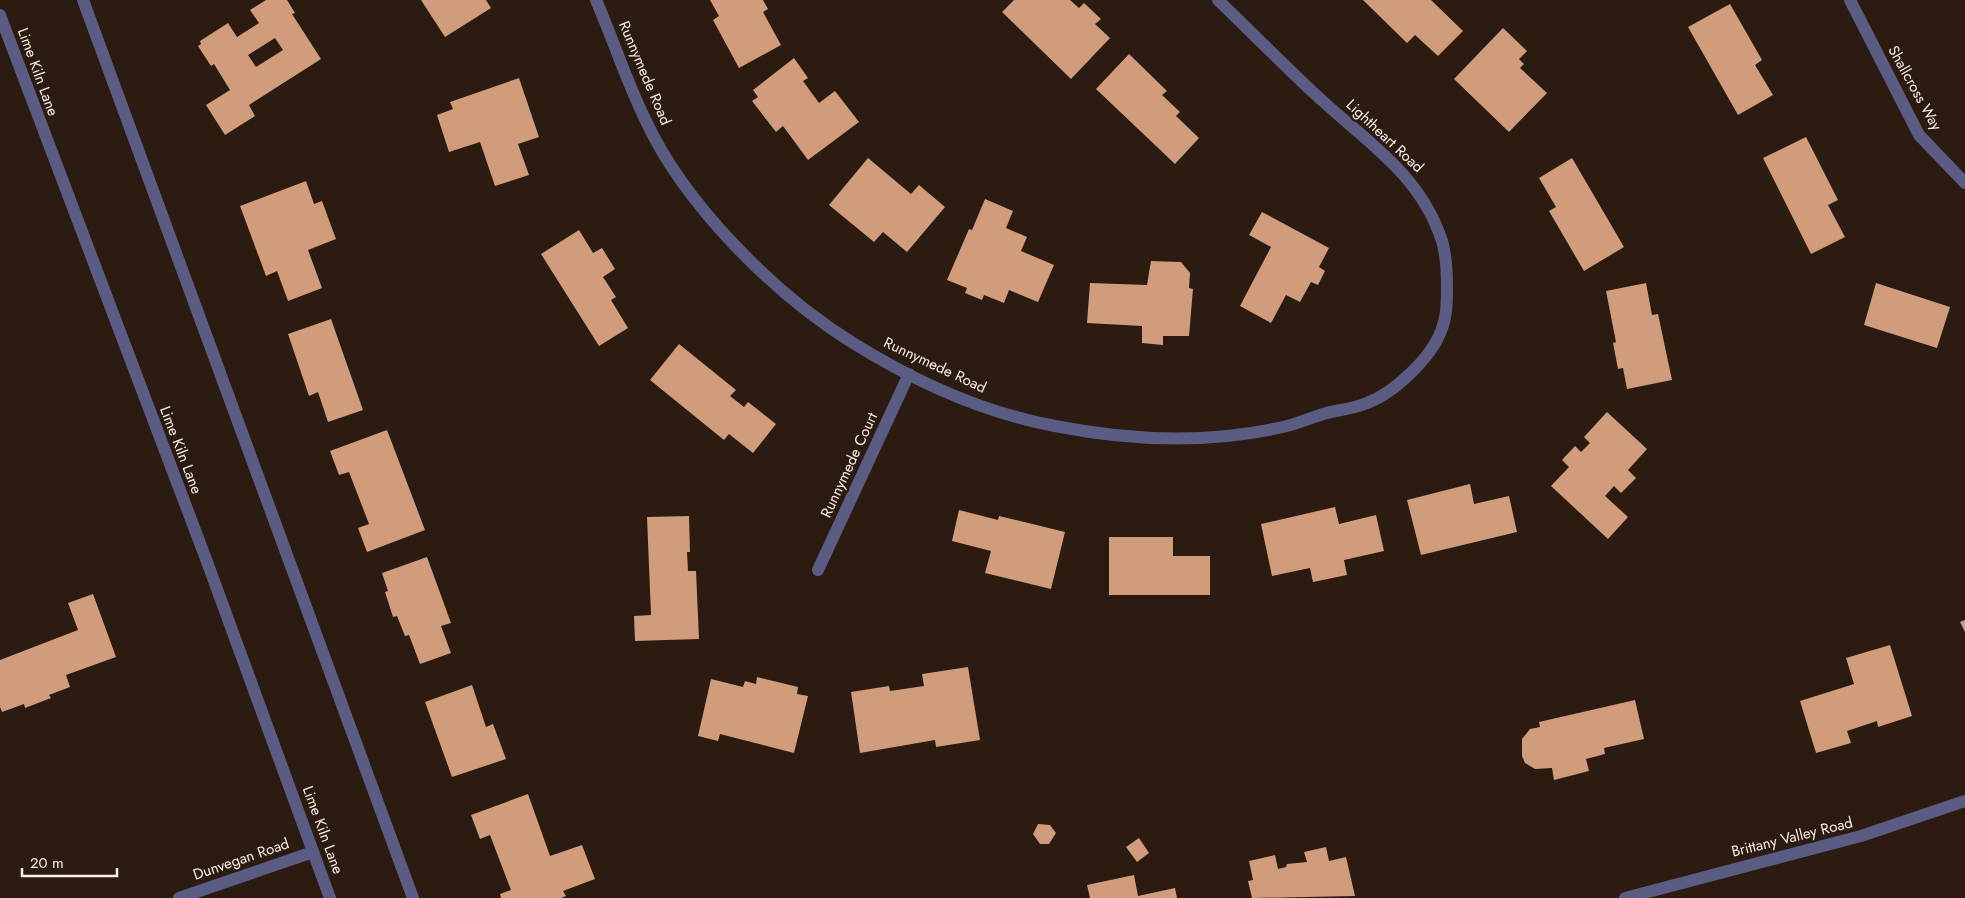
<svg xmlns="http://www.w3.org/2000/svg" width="1965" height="898" viewBox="0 0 1965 898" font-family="Jost,sans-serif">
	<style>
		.building { fill: #d09c7b; fill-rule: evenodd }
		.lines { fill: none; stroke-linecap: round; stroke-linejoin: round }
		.minor { stroke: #5b5c83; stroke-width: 12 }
		.labels { text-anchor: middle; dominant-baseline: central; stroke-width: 5; stroke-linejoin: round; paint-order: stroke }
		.street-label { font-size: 15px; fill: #faeee7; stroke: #2b1b11 }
	</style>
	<rect width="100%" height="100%" fill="#2b1b11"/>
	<!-- building -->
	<g class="building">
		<path d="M 266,0 L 287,0 L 295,13 L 292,14 L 321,59 L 249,105 L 255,116 L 225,135 L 206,105 L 230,90 L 214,64 L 211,66 L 198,46 L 201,44 L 200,41 L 228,23 L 237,37 L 259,23 L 250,10 ZM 275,38 L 283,50 L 256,67 L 248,55 Z"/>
		<polygon points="421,0 486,0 491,8 445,37"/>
		<polygon points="710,0 763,0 768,9 763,12 781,45 739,68 713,20 719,16"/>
		<polygon points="1014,0 1070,0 1079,8 1084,3 1101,19 1095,24 1110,38 1071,79 1002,12"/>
		<polygon points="1363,0 1431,0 1463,31 1438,56 1415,35 1407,43"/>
		<polygon points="1730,4 1762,60 1755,65 1773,95 1738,115 1688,27"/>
		<polygon points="1503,28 1527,51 1519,59 1524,64 1520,68 1547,93 1509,132 1454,79"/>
		<polygon points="1129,54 1167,91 1162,95 1180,112 1176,116 1199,138 1175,164 1096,89"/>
		<polygon points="794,58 808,78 803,81 819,103 835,91 859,122 808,160 783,126 776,132 752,101 758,97 753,90"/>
		<polygon points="519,78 539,137 518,144 529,175 495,186 480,142 449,152 437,115 453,109 450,102"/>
		<polygon points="1806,137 1838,200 1828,205 1845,237 1811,254 1763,158"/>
		<polygon points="868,158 911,194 919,185 945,207 907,252 883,232 874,242 829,205"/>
		<polygon points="1572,158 1624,247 1584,271 1549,211 1556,207 1539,178"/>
		<polygon points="306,181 314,204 322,201 336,239 308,250 322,288 288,301 277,271 266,276 240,206"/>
		<polygon points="985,199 1013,211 1006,228 1027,237 1021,251 1054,265 1038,302 1009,290 1004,303 984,295 982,300 965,293 967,288 947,280 969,229 972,230"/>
		<polygon points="1262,212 1329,248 1319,267 1325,271 1318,285 1311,282 1300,302 1286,295 1271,323 1240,306 1271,247 1249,235"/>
		<polygon points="579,230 593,253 602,248 615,269 603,277 616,297 611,300 628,328 599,346 541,254"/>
		<polygon points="1151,261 1181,262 1190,273 1189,288 1193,289 1189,336 1163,336 1163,345 1142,343 1142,326 1087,323 1090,283 1147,285"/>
		<polygon points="1646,283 1652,315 1658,314 1672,380 1627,389 1623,368 1618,369 1613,343 1616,342 1606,291"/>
		<polygon points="1876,283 1950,307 1937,348 1864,325"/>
		<polygon points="331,319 363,410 328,422 318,392 309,396 288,334"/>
		<polygon points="679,344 736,390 730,396 744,407 748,402 776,424 753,453 729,434 724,440 650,380"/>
		<polygon points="1607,412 1647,449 1628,470 1636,478 1621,493 1614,486 1605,496 1628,517 1608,539 1551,486 1569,467 1562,460 1575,446 1581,452 1590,443 1584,437"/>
		<polygon points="387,430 425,530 367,552 358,528 369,524 349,472 339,475 330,451"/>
		<polygon points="1470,484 1474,504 1509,496 1517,532 1421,555 1407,500"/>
		<polygon points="1335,507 1339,524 1376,515 1384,551 1344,560 1347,575 1313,582 1310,568 1272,576 1261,524"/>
		<polygon points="959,510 998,520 999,516 1065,532 1051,589 985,573 991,551 952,541"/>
		<polygon points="689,516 690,552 687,552 688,571 696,571 699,639 635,641 634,616 651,615 647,517"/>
		<polygon points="1109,537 1173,537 1173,556 1210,556 1210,595 1109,595"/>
		<polygon points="427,557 451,623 441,626 451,653 420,664 409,635 405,636 397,616 393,617 385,592 388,591 382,573"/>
		<polygon points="93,594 116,657 66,675 70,687 49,695 51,698 25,708 24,704 2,712 0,707 0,660 78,630 68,603"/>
		<polygon points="1965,620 1965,632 1960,622"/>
		<polygon points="1890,645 1912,716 1878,727 1877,721 1847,731 1851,743 1816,753 1800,701 1854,684 1846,658"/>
		<polygon points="968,667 980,740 936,747 935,740 860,753 851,692 889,686 890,691 924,686 922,674"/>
		<polygon points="757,677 798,687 797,694 808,696 794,753 720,734 718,741 698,736 711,679 743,687 745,681 756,684"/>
		<polygon points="472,685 486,727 493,724 506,759 452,777 425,702"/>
		<polygon points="1635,700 1644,739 1604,748 1605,754 1586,759 1589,771 1554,780 1552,768 1535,769 1525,763 1522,756 1522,739 1530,729 1540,727 1539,722"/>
		<polygon points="528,794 550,856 582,845 595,879 563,891 566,896 561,898 501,898 500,894 511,890 490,835 480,839 471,815"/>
		<polygon points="1038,824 1050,825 1056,833 1049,844 1040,844 1033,834"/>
		<polygon points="1139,838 1149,853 1137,862 1126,847"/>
		<polygon points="1326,847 1329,861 1346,857 1355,896 1252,898 1248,881 1253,880 1249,861 1275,855 1278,869 1286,867 1287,864 1307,862 1304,852"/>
		<polygon points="1134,875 1138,896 1175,888 1177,898 1090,898 1087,885"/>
	</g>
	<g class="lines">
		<!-- minor -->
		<g class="minor">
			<polyline points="83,0 413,898"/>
			<path d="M 596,0 C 613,39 626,80 645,119 C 684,204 774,294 853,343 C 914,381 984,413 1055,426 C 1131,441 1211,444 1287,426 C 1299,423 1311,418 1323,414 C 1337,410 1353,409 1367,403 C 1394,393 1431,358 1441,331 C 1447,317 1447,301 1447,286 C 1447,272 1446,255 1442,241 C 1420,173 1365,141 1316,95 C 1283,64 1251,32 1218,0"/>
			<polyline points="1850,0 1919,135 1965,183"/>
			<polyline points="0,15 206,559 330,898"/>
			<polyline points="818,570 909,374"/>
			<polyline points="179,898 313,852"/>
			<polyline points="1625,898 1861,836 1965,801"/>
		</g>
	</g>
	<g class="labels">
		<!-- street labels -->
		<g class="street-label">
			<text transform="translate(38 72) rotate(70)">Lime Kiln Lane</text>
			<text transform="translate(645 73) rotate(67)">Runnymede Road</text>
			<text transform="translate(1915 88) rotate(61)">Shallcross Way</text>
			<text transform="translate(1385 136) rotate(43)">Lightheart Road</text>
			<text transform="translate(935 365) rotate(25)">Runnymede Road</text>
			<text transform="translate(181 450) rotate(69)">Lime Kiln Lane</text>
			<text transform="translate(849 465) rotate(-65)">Runnymede Court</text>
			<text transform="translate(323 830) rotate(70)">Lime Kiln Lane</text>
			<text transform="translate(1792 837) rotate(-14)">Brittany Valley Road</text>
			<text transform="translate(241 859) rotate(-19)">Dunvegan Road</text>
		</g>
	</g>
	<!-- scale -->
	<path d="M22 868v8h95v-8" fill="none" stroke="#faeee7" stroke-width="2.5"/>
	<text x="30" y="868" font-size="15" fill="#faeee7" stroke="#2b1b11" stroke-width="4" paint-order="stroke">20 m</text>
</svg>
